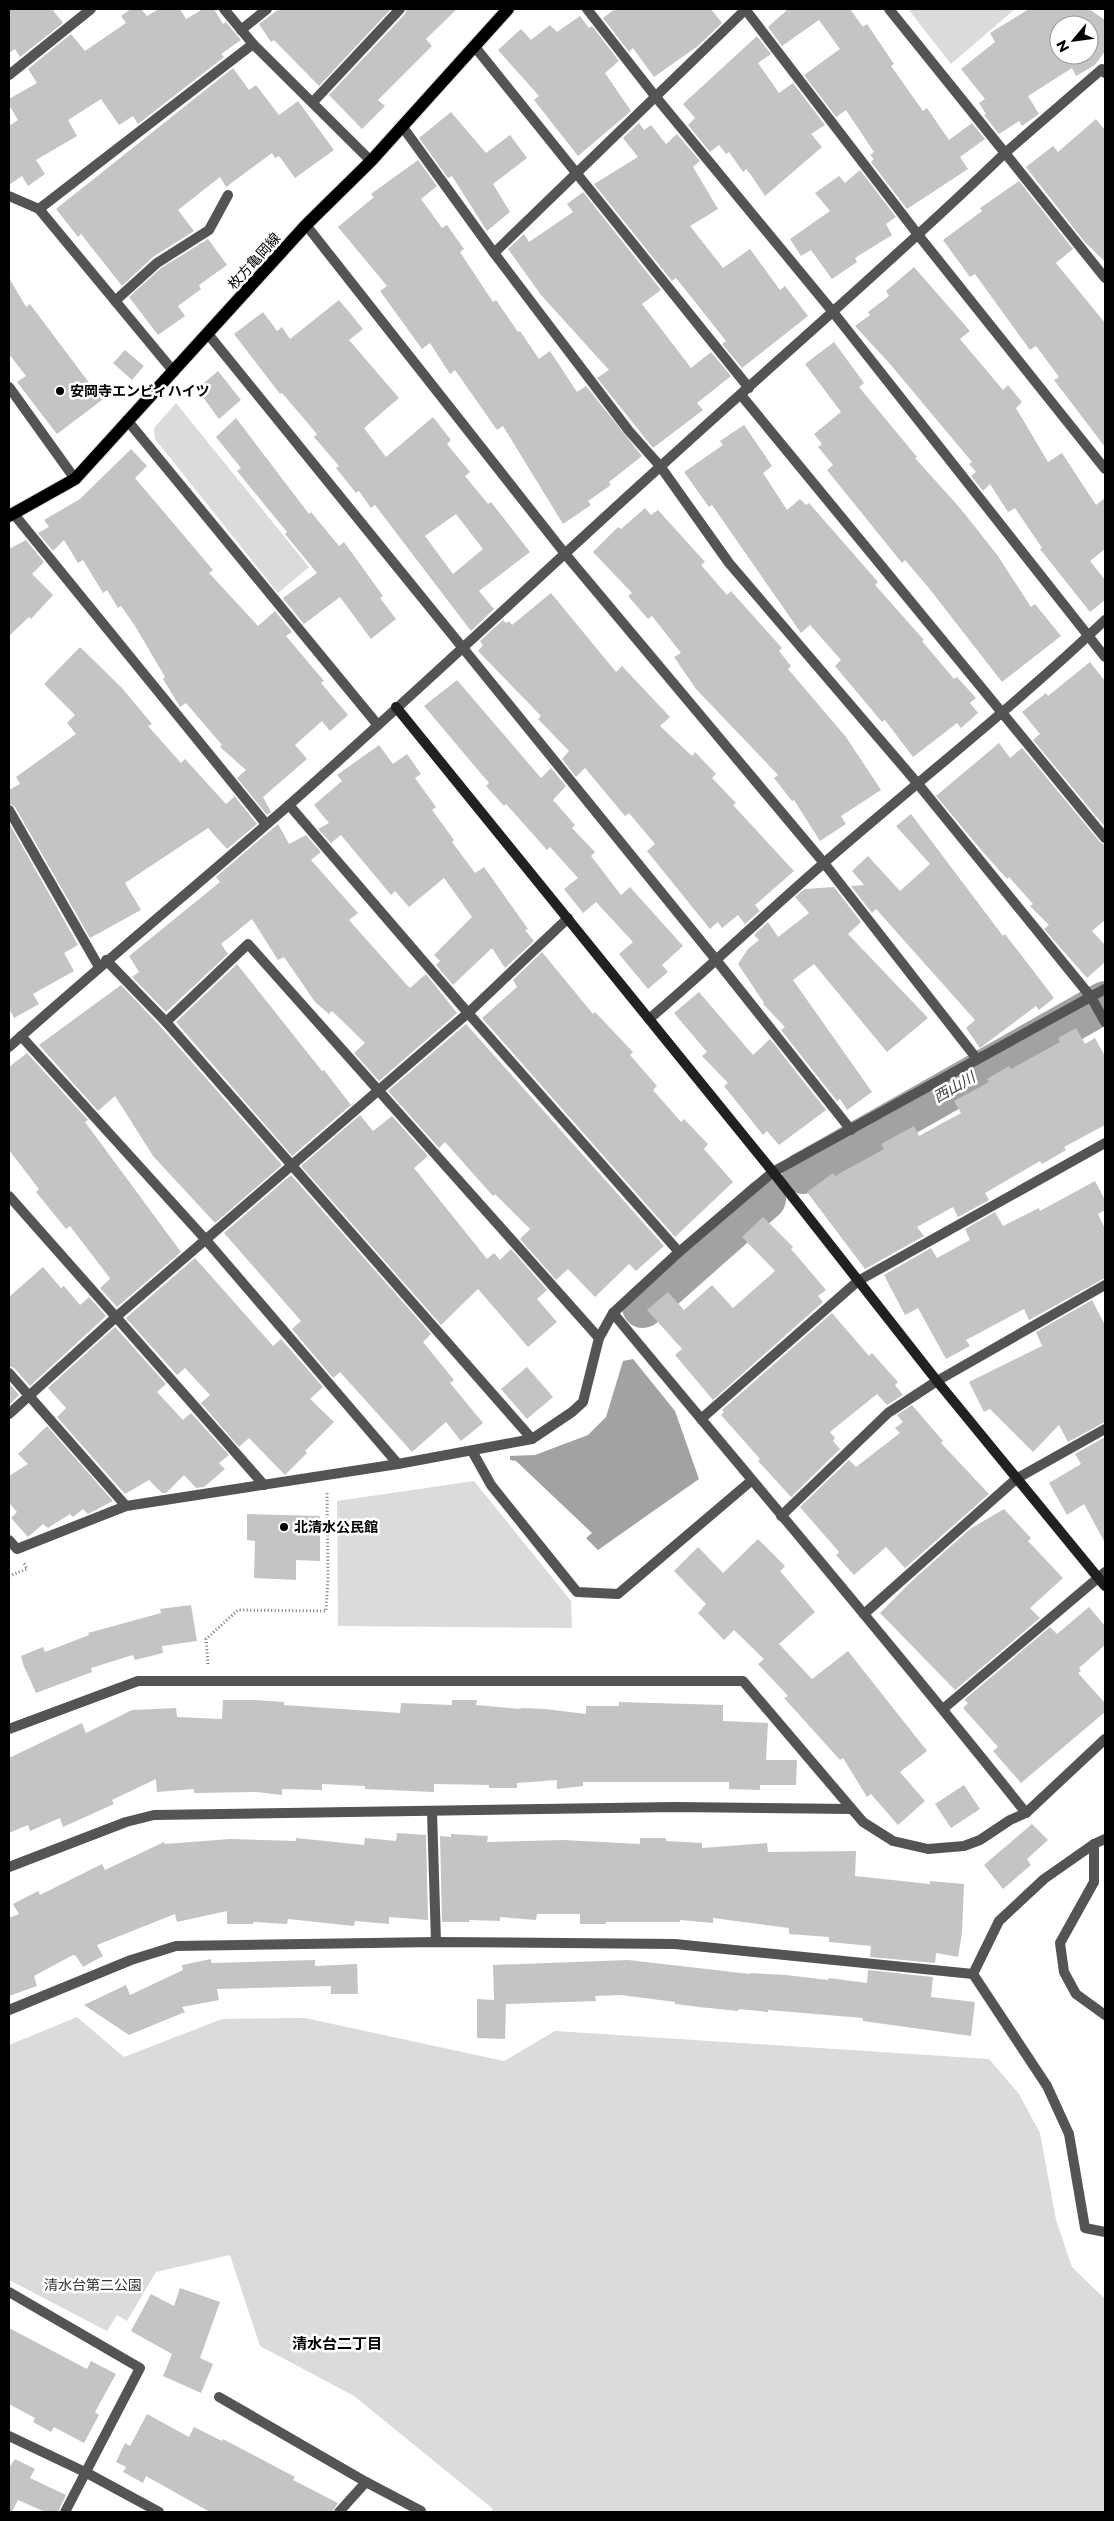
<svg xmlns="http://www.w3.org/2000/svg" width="1114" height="2521" viewBox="0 0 1114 2521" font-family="Montserrat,'Noto Sans JP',sans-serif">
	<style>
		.green { fill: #dbdbdb }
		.water { fill: #a2a2a2 }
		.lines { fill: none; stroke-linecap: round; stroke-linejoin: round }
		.river { stroke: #a2a2a2; stroke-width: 42 }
		.building { fill: #c4c4c4; fill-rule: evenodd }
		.primary-casing { stroke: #dbdbdb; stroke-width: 14 }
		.path { stroke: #767676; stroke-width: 3; stroke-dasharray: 1 2.5; stroke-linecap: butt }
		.street { stroke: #545454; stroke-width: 10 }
		.secondary { stroke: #212121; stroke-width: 10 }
		.primary { stroke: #000; stroke-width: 12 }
		.poi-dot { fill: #000; stroke: #fff; stroke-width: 2 }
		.labels { text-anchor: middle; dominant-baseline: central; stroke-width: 5; stroke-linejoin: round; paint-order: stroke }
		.street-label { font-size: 14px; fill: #000; stroke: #fff }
		.poi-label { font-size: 14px; font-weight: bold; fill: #000; stroke: #fff; text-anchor: start }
		.park-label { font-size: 14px; fill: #323232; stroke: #fff }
		.water-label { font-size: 15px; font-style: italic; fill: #434343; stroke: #fff }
		.neighbourhood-label { font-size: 15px; font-weight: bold; fill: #000; stroke: #fff }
	</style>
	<rect width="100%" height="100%" fill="#fff"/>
	<!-- green -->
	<g class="green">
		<polygon points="908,9 1015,9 951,64"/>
		<polygon points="176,403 309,567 278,593 155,439 154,428"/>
		<polygon points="474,1481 571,1601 572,1628 338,1626 337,1501"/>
		<polygon points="77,2017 124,2057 222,2019 305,2018 504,2061 555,2031 989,2059 1019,2094 1040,2133 1056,2220 1072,2267 1105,2299 1105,2512 491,2512 493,2509 354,2396 260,2346 230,2255 156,2272 127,2321 117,2315 107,2331 9,2280 9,2045"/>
	</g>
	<!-- water -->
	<polygon class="water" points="633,1359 675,1411 699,1479 598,1550 586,1538 592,1533 516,1461 510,1460 510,1456 535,1455 588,1435 606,1417 623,1361"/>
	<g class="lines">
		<!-- river -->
		<g class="river">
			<polyline points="803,1173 1105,1002"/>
			<polyline points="643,1307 765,1199"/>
		</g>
	</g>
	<!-- building -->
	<g class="building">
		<polygon points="9,9 52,9 63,23 20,57 15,49 9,53"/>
		<polygon points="131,9 141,9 147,16 159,9 180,9 186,19 203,9 214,9 223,24 226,22 241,40 221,54 224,57 138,124 133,116 119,125 101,99 68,120 77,136 36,160 45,174 28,186 22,176 9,185 9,126 18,120 9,105 9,99 37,83 28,69 71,34 85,51 126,23 121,16"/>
		<polygon points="279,9 391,9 319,86 274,40 271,42 259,24"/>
		<polygon points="407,9 457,9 426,39 432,46 378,100 385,106 362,129 329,95 405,14"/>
		<polygon points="615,9 711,9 722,23 698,46 654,77 633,48 629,52 603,18"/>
		<polygon points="788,9 850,9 863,27 867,24 894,64 891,66 923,111 927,108 949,140 972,123 985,139 960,157 968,169 907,209 871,162 874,159 870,155 874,152 846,110 836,117 804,75 840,49 819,20 782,46 768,27"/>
		<path d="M 1029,9 L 1089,9 L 1105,20 L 1105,51 L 1095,65 L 1076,76 L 1072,68 L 1028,96 L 1039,114 L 1022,126 L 1019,121 L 999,134 L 984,115 L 986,114 L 979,103 L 985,99 L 961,69 L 995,42 L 990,33 ZM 1059,25 L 1089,25 L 1089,55 L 1059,55 Z"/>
		<polygon points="580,16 589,28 592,26 619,61 605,73 631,111 578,156 534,100 539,96 498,50 521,29 531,40 550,25 557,32"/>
		<polygon points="757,36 771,54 758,63 779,93 793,83 825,125 811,134 822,147 765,196 751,175 746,169 743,172 729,152 726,154 719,145 710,152 688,125 695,118 683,104"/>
		<polygon points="233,68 249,90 256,85 279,115 298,101 334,150 295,178 279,156 275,158 272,153 226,187 220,177 178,210 194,231 153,257 122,286 81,234 78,237 56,209"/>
		<polygon points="451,112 486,153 510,135 527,158 493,184 510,212 487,231 452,176 448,178 419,138"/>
		<polygon points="1096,119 1105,130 1105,262 1083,240 1026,167 1053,146 1058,152"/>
		<polygon points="639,123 644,130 651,125 666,144 677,134 700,161 693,167 718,209 690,226 723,268 750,249 780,290 785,286 808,316 742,368 722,344 726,341 676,278 672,281 594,184 638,157 623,138"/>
		<polygon points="418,160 437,186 421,199 442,228 447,225 464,249 460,252 493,302 496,300 518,332 520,331 539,359 550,351 577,392 586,386 642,456 609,482 611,485 588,501 591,505 563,524 503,426 497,430 455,370 450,374 430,343 422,349 380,291 387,286 338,227 374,197 371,194"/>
		<polygon points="860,170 896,217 886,224 892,235 855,258 857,262 832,279 811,250 801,256 790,239 830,211 815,193 839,176 845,183"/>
		<polygon points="1019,181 1073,249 1056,263 1105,323 1105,447 1054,380 1059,377 1036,346 1030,350 975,274 970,277 943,240 982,211 980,208"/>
		<polygon points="583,192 661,290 642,304 691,368 711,352 731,376 697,403 703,410 653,448 597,378 609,370 541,295 508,249 524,234 529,242 573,212 567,204"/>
		<polygon points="208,239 227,265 199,285 201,289 178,306 185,316 158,335 129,297 161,268"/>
		<polygon points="914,267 970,331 960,339 1003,390 1008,385 1022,402 1016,408 1048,462 1062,453 1096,505 1105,498 1105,549 1090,561 1105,580 1105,600 1090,612 1040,549 1042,548 1015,508 1008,512 990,484 983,491 971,476 976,472 969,464 972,462 890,364 855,326 870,315 868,312 889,296 886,291"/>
		<polygon points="9,278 26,307 30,304 102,400 57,434 17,382 26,376 9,354"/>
		<path d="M 339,300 L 363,329 L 349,340 L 399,398 L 364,428 L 386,457 L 433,417 L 451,440 L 447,444 L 470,472 L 465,476 L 488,504 L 491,502 L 530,552 L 479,591 L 494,609 L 471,631 L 375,505 L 371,508 L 359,491 L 356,493 L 336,468 L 339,466 L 314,437 L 317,434 L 282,393 L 280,394 L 234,334 L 263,312 L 277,331 L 282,327 L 290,339 ZM 456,514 L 483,549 L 453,574 L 425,536 Z"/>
		<polygon points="834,342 864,383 859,387 917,457 915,458 960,508 998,556 1031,607 1035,604 1061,636 1002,682 928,587 905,560 902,563 827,470 833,465 818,447 822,444 814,434 841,412 805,364"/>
		<polygon points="125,350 144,366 132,380 113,363"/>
		<polygon points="218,371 241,400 219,419 197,389"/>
		<polygon points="236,418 309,514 311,512 339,546 344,542 383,596 380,598 396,619 371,639 340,597 304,624 286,602 283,598 317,573 285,534 287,532 237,471 241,468 216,437"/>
		<polygon points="744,425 772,466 763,473 787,510 800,499 806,505 809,503 878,582 875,585 924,640 922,641 954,679 957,677 976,698 970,703 978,713 961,728 957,723 913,757 885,720 882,722 835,666 841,660 810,625 801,633 712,505 709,507 684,472 723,445 720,441"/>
		<polygon points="131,449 147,466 135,478 213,570 209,573 258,626 275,611 292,632 286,636 324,681 321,683 348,715 330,731 322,721 295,745 307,759 263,797 271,812 267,815 237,778 246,770 220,747 222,745 186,703 180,707 163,679 165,677 135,626 121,606 118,608 107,590 103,593 83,560 78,563 64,540 53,551 38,533 49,527 44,520 80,499"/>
		<polygon points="645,508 651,515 658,510 705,562 701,565 727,595 731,591 782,648 779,651 791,666 788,669 846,737 881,790 841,816 846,824 820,841 794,800 792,801 774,778 778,775 696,689 674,657 681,653 652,616 648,619 628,596 632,593 593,552 618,527 621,529"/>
		<polygon points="26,540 44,562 32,574 53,595 31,619 29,617 9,636 9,549"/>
		<polygon points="551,593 616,672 622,666 670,717 660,726 692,756 695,752 716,774 712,778 736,803 733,805 794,871 755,905 760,911 745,924 738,915 722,928 718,922 710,929 647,851 655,844 629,813 625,816 585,768 576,777 562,759 569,751 538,719 541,716 478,651 483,645 480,641 503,620 506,623 509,621 512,625"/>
		<polygon points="80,647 122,688 152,724 148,726 181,763 185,759 226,804 234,797 232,793 257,824 227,849 208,828 125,883 141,910 90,938 15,807 9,803 9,790 20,784 16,777 76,734 67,723 75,715 44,684"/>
		<polygon points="1090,662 1105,681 1105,827 1033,740 1040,734 1022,712 1046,693 1048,696"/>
		<polygon points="457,680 541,778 551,768 566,786 553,800 575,825 572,828 595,852 591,856 621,895 630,887 683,946 662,965 668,972 648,989 619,954 633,942 596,902 583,913 564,889 578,878 550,847 547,850 506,804 504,806 486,786 489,783 424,706"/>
		<polygon points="999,743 1010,758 1022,748 1100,842 1105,845 1105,920 1092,931 1105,945 1105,962 1087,978 1044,929 1049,925 1030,906 1033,904 1009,877 1007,879 982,851 936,796"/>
		<polygon points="379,745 393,764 407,754 421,774 415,778 436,807 432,810 454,840 452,842 475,873 484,867 528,929 525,930 534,941 505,968 492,948 453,985 436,965 440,961 434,955 472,917 444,878 409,907 395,891 391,895 341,835 331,843 318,829 329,823 314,805 342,781 337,775"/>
		<polygon points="911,814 1003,936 1005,934 1054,998 1039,1010 1036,1006 980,1048 966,1028 975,1020 876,909 872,913 851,886 864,885 852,871 868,856 900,891 930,864 896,826"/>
		<polygon points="9,823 78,945 64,953 74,971 33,994 39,1004 14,1018 9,1008"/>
		<polygon points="278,824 289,844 306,835 321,852 311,860 358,913 349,920 406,984 410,988 426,974 457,1013 379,1081 354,1053 365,1043 332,1011 329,1014 315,1002 284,957 278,960 252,919 221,944 228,954 166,1012 132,977 139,972 129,956 220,882 216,877"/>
		<polygon points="834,887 861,922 848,934 928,1018 887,1052 814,964 793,980 872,1092 847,1110 840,1099 837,1101 781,1030 785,1027 763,1004 764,1003 738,964 748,949 759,940 754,935 768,922 778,937 809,913 795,897 805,889"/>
		<polygon points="542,952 593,1014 595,1012 633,1052 630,1055 657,1086 653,1090 681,1122 684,1119 708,1144 704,1149 733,1182 675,1237 482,1018 517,987 513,980"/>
		<polygon points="237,964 322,1071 324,1070 351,1105 292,1156 176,1022"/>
		<polygon points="121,985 161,1027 282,1165 215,1223 153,1156 115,1096 98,1111 39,1045"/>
		<polygon points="699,992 753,1055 770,1039 826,1110 779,1145 767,1131 763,1135 724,1086 728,1083 702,1056 707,1052 674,1013"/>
		<polygon points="466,1024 664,1246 636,1271 629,1264 595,1297 568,1269 556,1280 520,1239 530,1229 495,1194 493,1196 445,1142 439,1148 388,1091"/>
		<polygon points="1076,1028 1085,1044 1095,1038 1105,1056 1105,1125 1064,1147 1066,1150 1042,1164 1040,1161 985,1193 989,1200 958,1217 953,1207 917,1227 924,1236 865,1269 807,1192 833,1173 835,1176 884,1149 881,1144 914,1126 919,1136 961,1113 954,1101 989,1082 987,1079 1009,1066 1011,1069 1060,1042 1058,1038"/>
		<polygon points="27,1053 88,1120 85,1122 181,1252 117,1307 100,1288 110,1279 109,1277 70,1226 66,1229 54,1214 36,1192 39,1189 9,1150 9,1067"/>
		<polygon points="360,1115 373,1131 392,1116 428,1156 414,1168 487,1259 494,1253 500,1260 511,1249 547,1290 537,1299 557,1322 528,1347 478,1289 441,1325 301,1166"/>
		<polygon points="291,1175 431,1334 423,1342 454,1380 450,1383 483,1423 461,1441 446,1422 412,1452 340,1372 333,1378 292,1329 301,1321 224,1233"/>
		<polygon points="1095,1181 1105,1200 1105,1210 1098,1214 1105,1229 1105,1278 1029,1320 1024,1309 966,1340 970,1346 946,1359 918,1308 905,1315 884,1275 931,1248 937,1258 970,1240 965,1229 995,1212 1003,1226 1039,1208 1040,1211"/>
		<polygon points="763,1217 793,1247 791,1249 826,1290 818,1296 823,1302 713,1400 675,1355 682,1349 647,1310 668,1292 684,1310 712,1285 733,1308 775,1271 742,1237"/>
		<polygon points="195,1258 273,1346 281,1339 323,1387 310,1399 334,1422 305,1451 307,1453 285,1475 249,1438 239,1447 201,1403 210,1395 185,1368 177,1375 126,1318"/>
		<polygon points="43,1267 61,1288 64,1286 80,1305 89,1297 106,1316 30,1386 14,1368 9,1366 9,1297"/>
		<polygon points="1092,1300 1105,1325 1105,1422 1068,1442 1059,1425 1033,1452 990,1409 984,1412 969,1382 1042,1346 1036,1332"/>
		<polygon points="832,1313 869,1356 872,1353 898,1382 895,1385 903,1395 887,1405 877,1394 830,1432 835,1438 833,1441 840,1449 791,1497 758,1461 760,1459 721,1415 724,1412 722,1410"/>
		<polygon points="115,1327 166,1384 157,1392 183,1420 191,1413 229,1455 219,1463 225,1469 204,1487 196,1488 184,1475 166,1493 162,1493 149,1480 125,1494 57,1417 66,1408 48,1388"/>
		<polygon points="527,1367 553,1397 527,1419 501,1389"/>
		<polygon points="9,1383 19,1395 9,1405"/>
		<polygon points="912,1405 943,1441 941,1443 989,1494 905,1568 886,1547 854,1575 836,1555 839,1552 800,1507 849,1460 856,1467 900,1433 895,1428 903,1422 897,1415"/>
		<polygon points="47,1426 113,1501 88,1514 83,1509 73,1517 70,1514 48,1528 43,1524 28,1537 11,1518 17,1512 9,1503 9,1476 28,1464 18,1454"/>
		<polygon points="1105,1437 1105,1543 1084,1504 1067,1515 1049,1483 1081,1464 1075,1454"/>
		<polygon points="1004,1509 1031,1538 1028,1541 1063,1578 1030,1608 1040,1618 955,1690 880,1613 914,1579 970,1529"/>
		<polygon points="247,1514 320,1516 320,1561 296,1560 296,1580 254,1578 255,1541 247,1540"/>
		<polygon points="758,1539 785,1566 780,1571 815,1612 779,1644 812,1679 848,1651 927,1751 900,1772 925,1801 898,1825 871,1794 867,1797 843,1758 840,1760 784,1698 788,1696 758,1664 764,1659 734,1630 724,1640 698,1613 706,1604 674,1571 698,1547 723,1573"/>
		<polygon points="191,1605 197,1641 162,1646 163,1653 135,1660 133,1655 91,1668 92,1672 36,1693 23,1664 21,1656 43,1647 45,1652 89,1635 88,1633 161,1613 160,1609"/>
		<polygon points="1089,1607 1105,1626 1105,1645 1079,1668 1081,1671 1078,1673 1105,1703 1105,1712 1021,1783 993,1751 998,1747 963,1708 968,1703 964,1700 1050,1627 1057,1634"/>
		<polygon points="223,1700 254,1700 284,1702 284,1705 400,1713 401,1703 452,1705 452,1700 477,1700 476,1705 520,1709 521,1708 545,1709 586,1714 586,1706 619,1706 619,1702 723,1705 723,1721 768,1723 766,1760 797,1760 796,1785 760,1785 760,1790 729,1789 729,1782 583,1782 583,1786 557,1789 557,1780 517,1783 517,1788 489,1788 489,1785 434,1784 434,1792 365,1789 365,1786 322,1784 322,1790 282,1789 282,1795 256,1792 194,1793 194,1789 157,1792 156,1779 112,1800 114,1804 63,1827 60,1818 30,1831 28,1825 9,1833 9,1758 82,1723 86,1733 132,1710 176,1708 177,1717 222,1719"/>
		<polygon points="964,1785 980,1809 951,1828 935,1804"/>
		<polygon points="1032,1824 1048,1840 1027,1859 1031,1865 1003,1889 984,1865"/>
		<polygon points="397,1833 426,1835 428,1920 389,1917 389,1924 355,1921 354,1926 288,1919 287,1924 253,1922 253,1924 227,1924 227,1911 177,1922 175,1914 97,1945 103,1956 83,1967 76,1956 73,1955 34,1976 37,1986 9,1996 9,1918 19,1914 13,1904 38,1891 40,1895 102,1864 105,1870 164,1842 165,1844 230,1839 296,1841 296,1838 364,1845 365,1838 396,1841"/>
		<polygon points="451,1834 488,1836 487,1842 563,1840 640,1844 640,1838 666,1838 666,1841 702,1843 702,1848 767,1843 768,1852 856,1851 855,1876 930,1884 930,1881 964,1884 962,1933 958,1957 936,1953 935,1963 870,1957 871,1946 829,1942 829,1937 789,1934 789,1928 713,1918 713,1923 680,1920 680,1922 606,1922 606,1924 580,1924 580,1914 537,1914 536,1920 500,1917 500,1921 469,1920 469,1922 442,1922 440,1836 451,1837"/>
		<polygon points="211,1959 211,1963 315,1960 315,1966 357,1964 358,1994 331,1994 331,1986 217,1989 219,2000 182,2007 185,2012 129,2035 84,2005 126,1985 130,1995 183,1970 182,1965"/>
		<polygon points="628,1960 750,1974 750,1973 786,1975 828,1980 829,1978 867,1983 868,1970 933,1977 931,1997 975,2002 971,2036 863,2021 863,2018 768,2010 768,2012 739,2009 738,2011 699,2007 675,2004 675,2002 621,1995 595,1996 596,2001 506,2004 505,2039 477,2038 477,1999 494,2000 493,1965"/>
		<polygon points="180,2288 220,2302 200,2358 213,2364 201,2393 163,2376 172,2354 131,2331 151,2294 174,2306"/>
		<polygon points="9,2328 87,2369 91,2361 116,2374 95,2412 99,2415 84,2443 54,2427 51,2432 33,2422 35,2418 9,2404"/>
		<polygon points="147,2414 189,2437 194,2427 222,2441 223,2439 295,2477 293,2480 338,2503 332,2512 210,2512 146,2476 143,2483 123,2472 126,2467 116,2462 125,2443 130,2446"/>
		<polygon points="15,2459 35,2469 30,2478 66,2495 58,2512 45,2512 18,2500 12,2512 9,2512 9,2468"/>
	</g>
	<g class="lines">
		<defs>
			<polyline id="primary" points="9,516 75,479 306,225 371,161 508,9"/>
		</defs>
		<!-- primary casing -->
		<use href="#primary" class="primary-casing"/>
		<!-- path -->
		<g class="path">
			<polyline points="9,1576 27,1569 24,1563"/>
			<polyline points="208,1664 206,1639 238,1610 326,1611 328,1577 327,1491"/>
		</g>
		<!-- street -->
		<g class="street">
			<polyline points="224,9 253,44 371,161"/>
			<polyline points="587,9 655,96 833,312 1105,657"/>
			<polyline points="745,9 919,236 1105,469"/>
			<polyline points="889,9 1005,153 1102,69 1105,73"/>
			<polyline points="241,30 267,9"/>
			<polyline points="475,47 749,388"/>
			<polyline points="9,75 91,9"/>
			<polyline points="313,102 400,9"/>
			<polyline points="402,126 494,253 629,431 660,466 729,563 918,784 1091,997 1105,1022"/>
			<polyline points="9,196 39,209 174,372"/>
			<polyline points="39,209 253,44"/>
			<polyline points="306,225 566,555 824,863 977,1059"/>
			<polyline points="494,253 746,9"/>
			<polyline points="115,301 157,263 209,230 228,195"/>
			<polyline points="208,334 717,961 851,1130"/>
			<polyline points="9,387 75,479"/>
			<polyline points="741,395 1105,838"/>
			<polyline points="127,420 377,724"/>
			<polyline points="13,513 266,824"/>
			<polyline points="289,805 468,1013 679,1252"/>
			<polyline points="9,810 99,967"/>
			<polyline points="106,960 166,1022 532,1439"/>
			<path d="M 649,1019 C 709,968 765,914 824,863 C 918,781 1016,705 1105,620"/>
			<polyline points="166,1022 248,944 599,1338"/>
			<polyline points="21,1036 206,1240 398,1464"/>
			<path d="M 9,1047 C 101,965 196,886 289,805 C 415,694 537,578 662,465 C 776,361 894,260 1005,153 L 1105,278"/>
			<polyline points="9,1196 116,1317 468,1013 568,918"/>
			<path d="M 613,1313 C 751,1480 892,1644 1026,1813"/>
			<polyline points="9,1373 126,1506"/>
			<polyline points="9,1414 116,1317 264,1485"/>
			<polyline points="701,1419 858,1281 1105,1143"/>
			<polyline points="472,1451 491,1485 577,1592 618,1594 751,1481"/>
			<polyline points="781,1516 888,1413 937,1381 1105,1285"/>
			<polyline points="9,1540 17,1549 126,1506 398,1464 532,1439 572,1412 583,1402 599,1338 613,1313 679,1252 773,1172 1105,989"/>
			<polyline points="864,1614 1016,1479 1105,1429"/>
			<polyline points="943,1709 1105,1572"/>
			<polyline points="9,1729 138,1681 743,1681 863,1822 893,1841 928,1849 964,1846 980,1840 1010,1820 1026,1813 1105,1739"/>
			<polyline points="432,1812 436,1942"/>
			<polyline points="1105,1839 1094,1844 1044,1879 999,1921 973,1974 1047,2086 1069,2134 1085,2228 1105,2232"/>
			<polyline points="1094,1844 1094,1882 1060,1943 1064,1972 1076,1994 1105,2015"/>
			<polyline points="9,1867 126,1822 154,1815 675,1807 851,1809"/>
			<polyline points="9,2010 131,1960 176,1946 436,1942 675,1944 973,1974"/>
			<polyline points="9,2292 140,2368 65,2512"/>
			<polyline points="219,2397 366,2482"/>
			<polyline points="9,2436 87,2473 159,2512"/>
			<polyline points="339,2512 366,2482 421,2511"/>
		</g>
		<!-- secondary -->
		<polyline class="secondary" points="396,707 773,1172 937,1381 1105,1586"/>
		<!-- primary -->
		<use href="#primary" class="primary"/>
	</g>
	<!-- markers -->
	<g class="poi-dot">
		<circle cx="60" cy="391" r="5"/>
		<circle cx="284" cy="1527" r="5"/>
	</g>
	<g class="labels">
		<!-- street labels -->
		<g class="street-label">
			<text transform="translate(254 261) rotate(-48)">枚方亀岡線</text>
		</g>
		<!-- poi labels -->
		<g class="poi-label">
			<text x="70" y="391">安岡寺エンビィハイツ</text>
			<text x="294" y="1527">北清水公民館</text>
		</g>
		<!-- park labels -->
		<g class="park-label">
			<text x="93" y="2285">清水台第二公園</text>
		</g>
		<!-- water labels -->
		<g class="water-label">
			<text transform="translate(954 1087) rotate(-30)">西山川</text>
		</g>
		<!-- neighbourhood labels -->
		<g class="neighbourhood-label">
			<text x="337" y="2343">清水台二丁目</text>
		</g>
	</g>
	<!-- border -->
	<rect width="1114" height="2521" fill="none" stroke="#000000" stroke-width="20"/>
	<!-- north arrow -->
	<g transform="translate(1074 40) rotate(241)"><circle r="24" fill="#ffffff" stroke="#999999"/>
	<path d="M0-4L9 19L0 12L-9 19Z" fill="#000000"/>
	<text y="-8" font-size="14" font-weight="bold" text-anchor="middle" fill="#000000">N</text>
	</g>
</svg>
